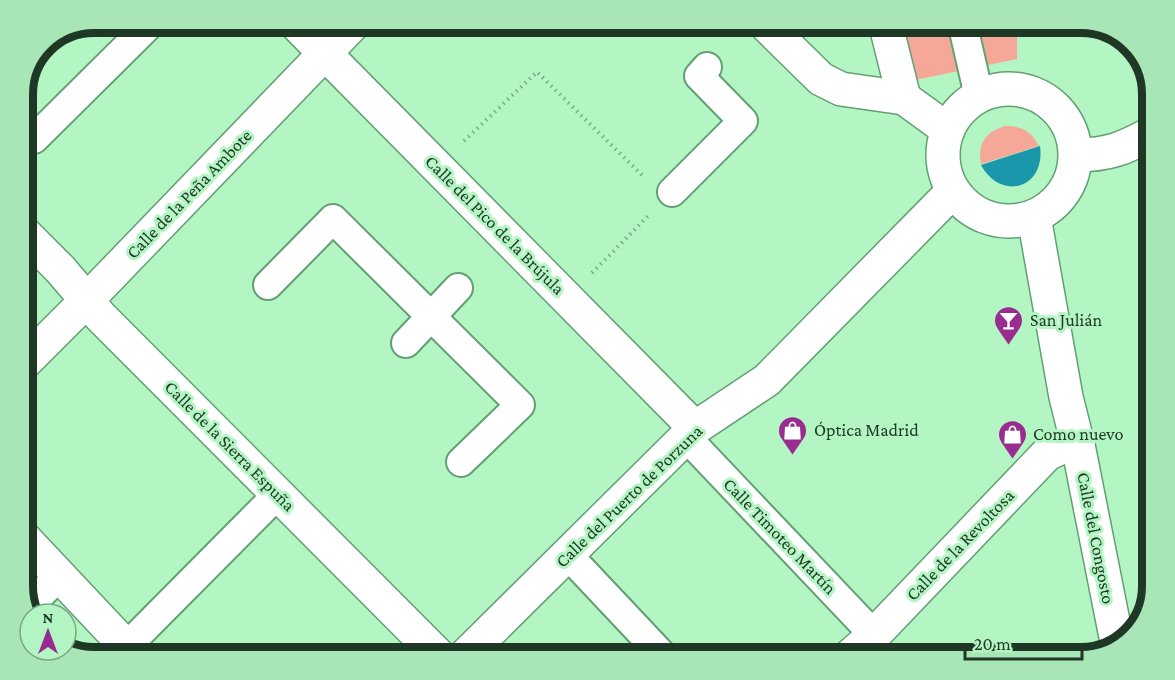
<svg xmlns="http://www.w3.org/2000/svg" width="1175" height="680" viewBox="0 0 1175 680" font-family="'Crimson Pro',serif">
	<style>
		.green { fill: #f5a798 }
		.water { fill: #1b97ab }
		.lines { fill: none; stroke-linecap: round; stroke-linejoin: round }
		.pedestrian-casing { stroke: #62a073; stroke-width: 32 }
		.minor-casing { stroke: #62a073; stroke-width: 36 }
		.tertiary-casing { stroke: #62a073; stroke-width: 36 }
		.path { stroke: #7aac87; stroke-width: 4; stroke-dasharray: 1.5 4.5; stroke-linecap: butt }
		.pedestrian { stroke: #fff; stroke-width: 28 }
		.minor { stroke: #fff; stroke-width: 33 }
		.tertiary { stroke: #fff; stroke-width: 33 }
		.labels { text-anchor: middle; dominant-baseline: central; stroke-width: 6; stroke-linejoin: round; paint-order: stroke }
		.street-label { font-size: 18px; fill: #1e3825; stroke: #b4f5c4 }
		.poi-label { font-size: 18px; fill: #1e3825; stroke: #b4f5c4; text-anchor: start }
		.rim { fill: none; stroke: #1e3825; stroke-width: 8 }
	</style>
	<rect width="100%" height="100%" fill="#b4f5c4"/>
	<!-- green -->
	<g class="green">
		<polygon points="899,23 1017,23 1017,59 915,80"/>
		<path d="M 1005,126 C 1022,126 1031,131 1039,146 L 981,164 C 977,143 986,132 1005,126 Z"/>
	</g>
	<!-- water -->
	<path class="water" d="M 1040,146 C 1046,188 1001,202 981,165 Z"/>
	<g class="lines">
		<defs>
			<g id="pedestrian">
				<polyline points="962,22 979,96"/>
				<polyline points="34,139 152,22"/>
				<polyline points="672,192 743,121 699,76 707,67"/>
				<polyline points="268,285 333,219 520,405 461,462"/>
				<polyline points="406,343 458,288"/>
				<polyline points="686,437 874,635"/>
				<polyline points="567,554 664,657"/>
				<polyline points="28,607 59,576"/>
				<polyline points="126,647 278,494"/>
			</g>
			<g id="minor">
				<polyline points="294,22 695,428"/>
				<polyline points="763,22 821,79 841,89 904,98 948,130"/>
				<polyline points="885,22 904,98"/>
				<circle cx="1009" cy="155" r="66"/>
				<path d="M 1076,155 C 1109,155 1125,148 1152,133"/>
				<polyline points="23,232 60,269 100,316 440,657"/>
				<polyline points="23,364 87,300 355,22"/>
				<polyline points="23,537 136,657"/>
				<polyline points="464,657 695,428 767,380 953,191"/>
				<polyline points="849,657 874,635 1047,454 1060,448 1078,445"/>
			</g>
			<polyline id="tertiary" points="1034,217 1066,397 1078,445 1118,647"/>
		</defs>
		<!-- pedestrian casing -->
		<use href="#pedestrian" class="pedestrian-casing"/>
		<!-- minor casing -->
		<use href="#minor" class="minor-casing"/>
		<!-- tertiary casing -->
		<use href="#tertiary" class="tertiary-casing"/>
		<!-- path -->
		<g class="path">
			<polyline points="464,141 537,72 644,177"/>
			<polyline points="592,273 648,216"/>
		</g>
		<!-- pedestrian -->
		<use href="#pedestrian" class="pedestrian"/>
		<!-- minor -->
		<use href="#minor" class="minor"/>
		<!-- tertiary -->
		<use href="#tertiary" class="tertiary"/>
	</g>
	<!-- icons -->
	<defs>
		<symbol id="bar-pin" viewBox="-11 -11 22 30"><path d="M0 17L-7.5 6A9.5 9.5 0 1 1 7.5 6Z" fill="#982d8f" stroke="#b4f5c4"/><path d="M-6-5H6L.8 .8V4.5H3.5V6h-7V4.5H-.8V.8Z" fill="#fff"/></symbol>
		<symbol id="shop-pin" viewBox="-11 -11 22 30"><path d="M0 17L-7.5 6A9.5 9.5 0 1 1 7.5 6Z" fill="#982d8f" stroke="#b4f5c4"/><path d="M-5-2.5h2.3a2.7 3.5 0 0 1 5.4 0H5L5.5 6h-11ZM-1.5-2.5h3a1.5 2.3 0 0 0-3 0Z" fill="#fff"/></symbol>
	</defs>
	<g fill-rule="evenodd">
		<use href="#bar-pin" x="992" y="304" width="33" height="45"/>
		<use href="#shop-pin" x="776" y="414" width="33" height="45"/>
		<use href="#shop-pin" x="996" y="418" width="33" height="45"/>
	</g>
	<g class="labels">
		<!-- street labels -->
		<g class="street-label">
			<text transform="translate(189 194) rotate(-46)">Calle de la Peña Ambote</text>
			<text transform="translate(495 225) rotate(45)">Calle del Pico de la Brújula</text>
			<text transform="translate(230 446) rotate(45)">Calle de la Sierra Espuña</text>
			<text transform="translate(629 496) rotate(-44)">Calle del Puerto de Porzuna</text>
			<text transform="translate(780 536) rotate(46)">Calle Timoteo Martín</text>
			<text transform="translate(1096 538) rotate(79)">Calle del Congosto</text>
			<text transform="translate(960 545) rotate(-46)">Calle de la Revoltosa</text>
		</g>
		<!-- poi labels -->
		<g class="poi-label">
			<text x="1030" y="320">San Julián</text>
			<text x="814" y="430">Óptica Madrid</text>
			<text x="1033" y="434">Como nuevo</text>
		</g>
	</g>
	<!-- crop -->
	<path d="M0 0H1175V680H0ZM94 33H1081A61 61 0 0 1 1142 94V586A61 61 0 0 1 1081 647H94A61 61 0 0 1 33 586V94A61 61 0 0 1 94 33Z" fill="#a8e6b7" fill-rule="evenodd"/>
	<path class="rim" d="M94 33H1081A61 61 0 0 1 1142 94V586A61 61 0 0 1 1081 647H94A61 61 0 0 1 33 586V94A61 61 0 0 1 94 33Z"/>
	<!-- north arrow -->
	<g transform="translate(48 632)"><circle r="28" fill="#b4f5c4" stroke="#78a984" stroke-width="1.5"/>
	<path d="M0-4.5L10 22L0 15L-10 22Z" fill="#982d8f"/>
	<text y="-9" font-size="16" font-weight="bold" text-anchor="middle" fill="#1e3825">N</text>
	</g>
	<!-- scale -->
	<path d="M965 650v9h117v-9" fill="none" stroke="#1e3825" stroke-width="3"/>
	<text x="974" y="650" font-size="18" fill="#1e3825" stroke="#b4f5c4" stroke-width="4.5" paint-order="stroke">20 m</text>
</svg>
